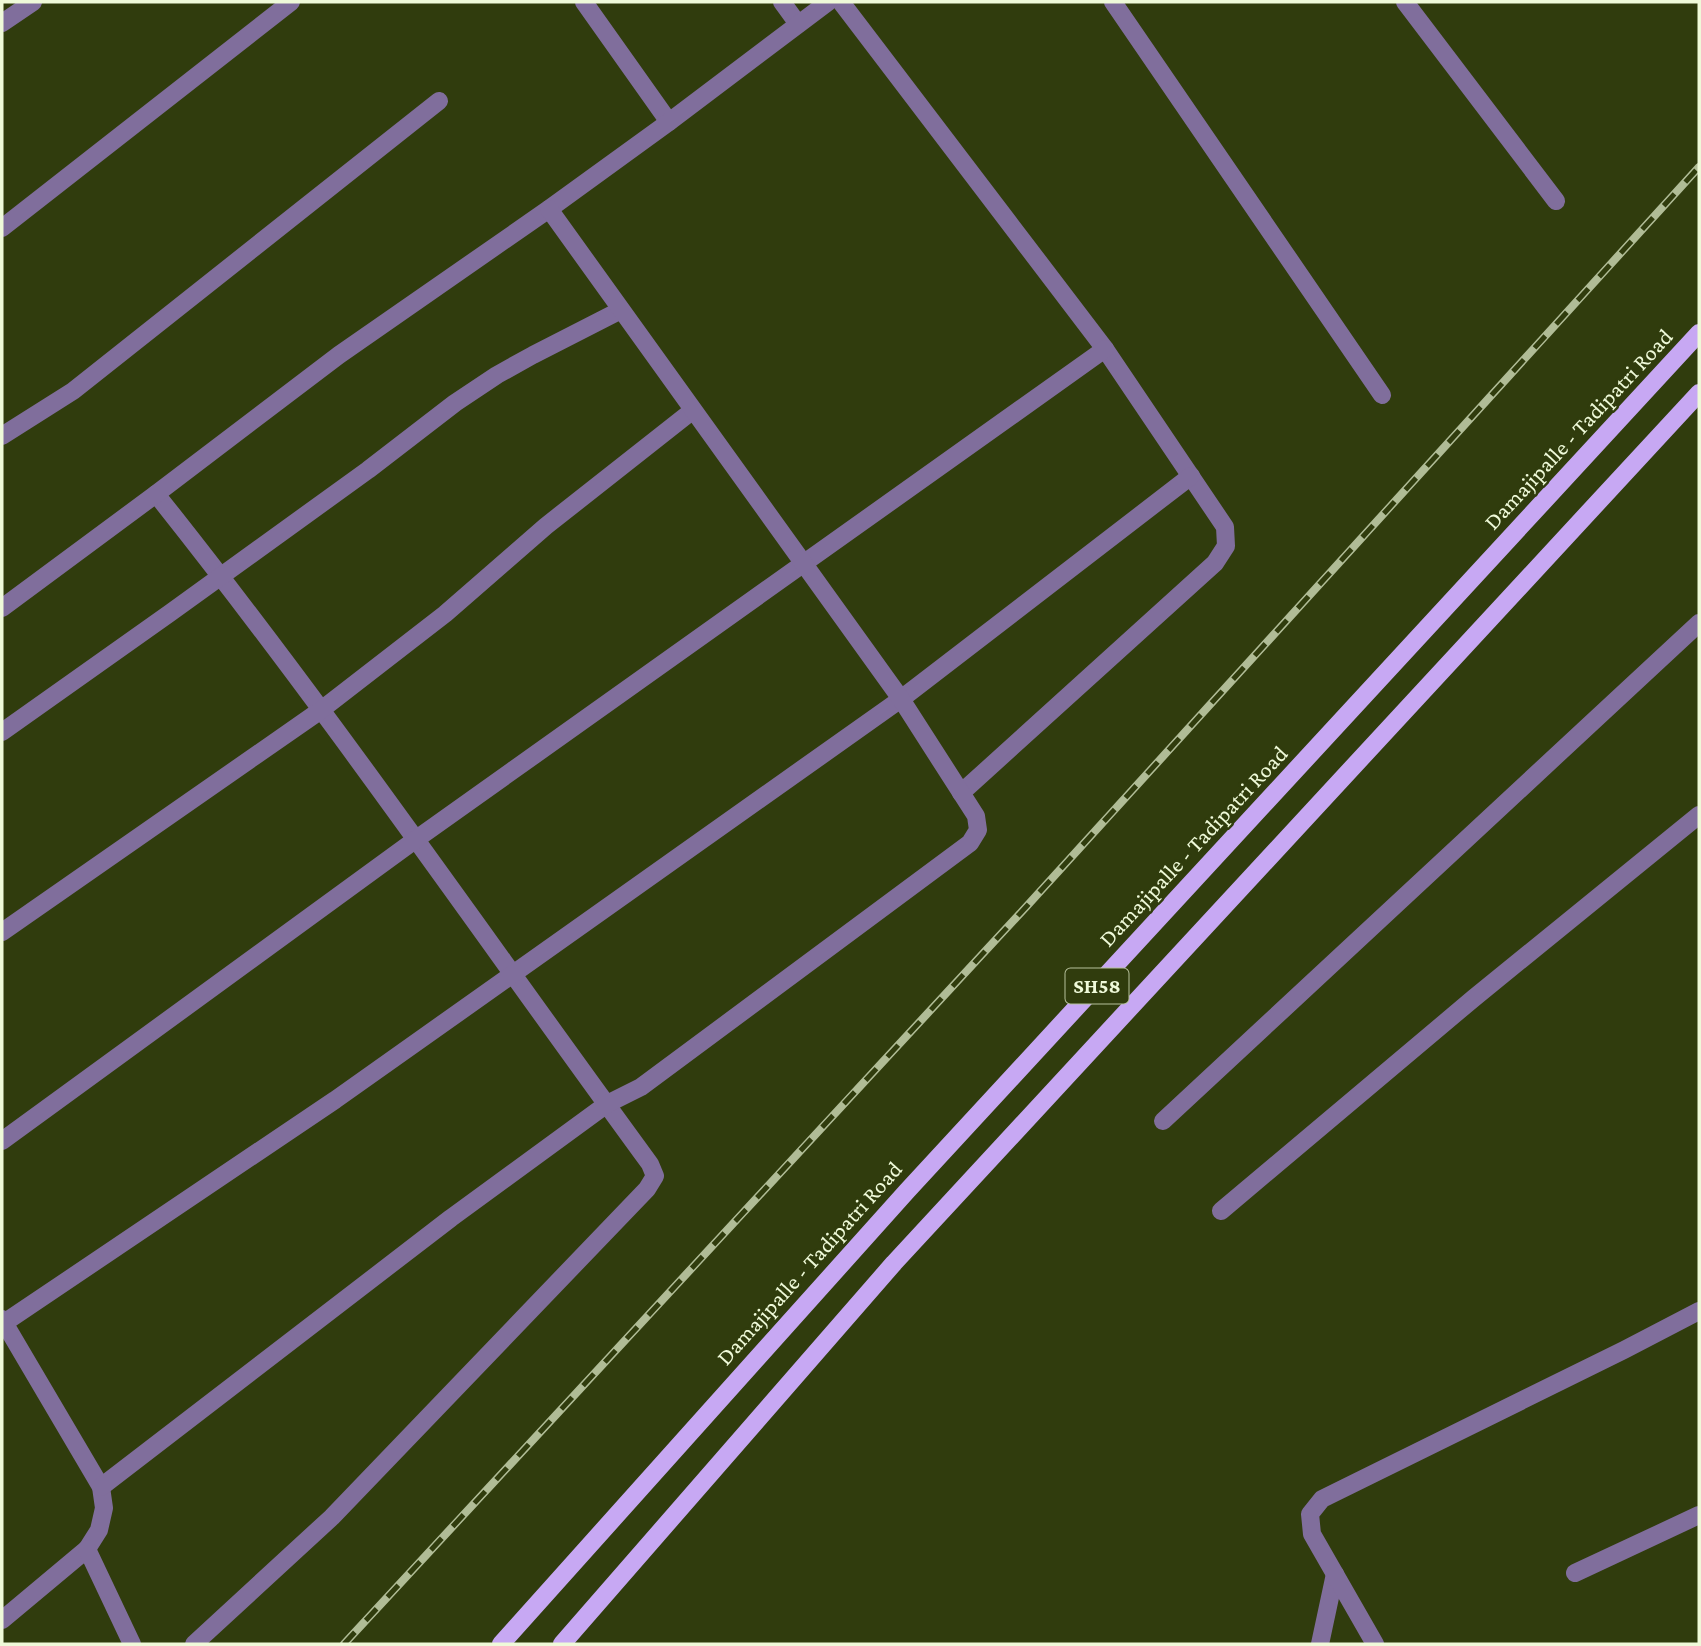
<svg xmlns="http://www.w3.org/2000/svg" width="1701" height="1646" viewBox="0 0 1701 1646" font-family="'Crimson Pro',serif">
	<style>
		.lines { fill: none; stroke-linecap: round; stroke-linejoin: round }
		.street { stroke: #806e9c; stroke-width: 18 }
		.primary { stroke: #c7a8f3; stroke-width: 18 }
		.rail-casing { stroke: #b0bc96; stroke-width: 8 }
		.rail { stroke: #303c0d; stroke-width: 5; stroke-dasharray: 16; stroke-linecap: butt }
		.labels { text-anchor: middle; dominant-baseline: central; stroke-width: 5; stroke-linejoin: round; paint-order: stroke }
		.shield { fill: #303c0d; stroke: #b6c19c; stroke-width: 2 }
		.shield-label { font-size: 21px; font-weight: bold; fill: #effad9 }
		.street-label { font-size: 23px; fill: #effad9; stroke: #303c0d }
	</style>
	<rect width="100%" height="100%" fill="#303c0d"/>
	<g class="lines">
		<!-- street -->
		<g class="street">
			<polyline points="584,2 669,122"/>
			<polyline points="782,2 798,24"/>
			<polyline points="841,2 1105,349 1225,527 1226,546 1215,563 961,793"/>
			<polyline points="1113,2 1382,395"/>
			<polyline points="1405,2 1556,201"/>
			<polyline points="2,23 33,2"/>
			<polyline points="2,228 291,2"/>
			<polyline points="2,436 73,391 439,101"/>
			<path d="M 156,494 C 329,711 486,940 650,1164 L 655,1176 L 647,1189 L 332,1517 L 194,1644"/>
			<polyline points="2,608 156,494 339,355 549,209 669,122 828,2"/>
			<polyline points="2,732 170,613 368,470 455,403 497,375 533,355 621,310"/>
			<polyline points="2,932 321,710 445,614 546,526 692,411"/>
			<polyline points="1163,1121 1699,623"/>
			<polyline points="2,1141 415,840 1105,349"/>
			<polyline points="1221,1211 1474,998 1699,815"/>
			<polyline points="2,1319 101,1487 104,1508 99,1530 87,1549 2,1620"/>
			<polyline points="4,1323 335,1100 901,699 1191,476"/>
			<polyline points="101,1487 451,1218 607,1104 641,1087 970,843 978,830 976,816 901,699 549,209"/>
			<polyline points="87,1549 132,1644"/>
			<polyline points="1575,1573 1699,1515"/>
			<polyline points="1320,1644 1335,1574"/>
			<polyline points="1375,1644 1312,1534 1310,1514 1322,1499 1624,1350 1699,1311"/>
		</g>
		<!-- primary -->
		<g class="primary">
			<polyline points="501,1644 907,1191 1699,333"/>
			<polyline points="562,1644 894,1263 1699,393"/>
		</g>
		<defs>
			<polyline id="rail" points="344,1644 1026,907 1699,167"/>
		</defs>
		<!-- rail casing -->
		<use href="#rail" class="rail-casing"/>
		<!-- rail -->
		<use href="#rail" class="rail"/>
	</g>
	<g class="labels">
		<!-- shield labels -->
		<rect class="shield" x="1065.5" y="968.5" width="63" height="35" rx="5"/>
		<g class="shield-label">
			<text x="1097" y="986">SH58</text>
		</g>
		<!-- street labels -->
		<g class="street-label">
			<text transform="translate(1578 429) rotate(-47)">Damajipalle - Tadipatri Road</text>
			<text transform="translate(1193 846) rotate(-47)">Damajipalle - Tadipatri Road</text>
			<text transform="translate(809 1263) rotate(-48)">Damajipalle - Tadipatri Road</text>
		</g>
	</g>
	<!-- border -->
	<rect width="1701" height="1646" fill="none" stroke="#effad9" stroke-width="7"/>
</svg>
